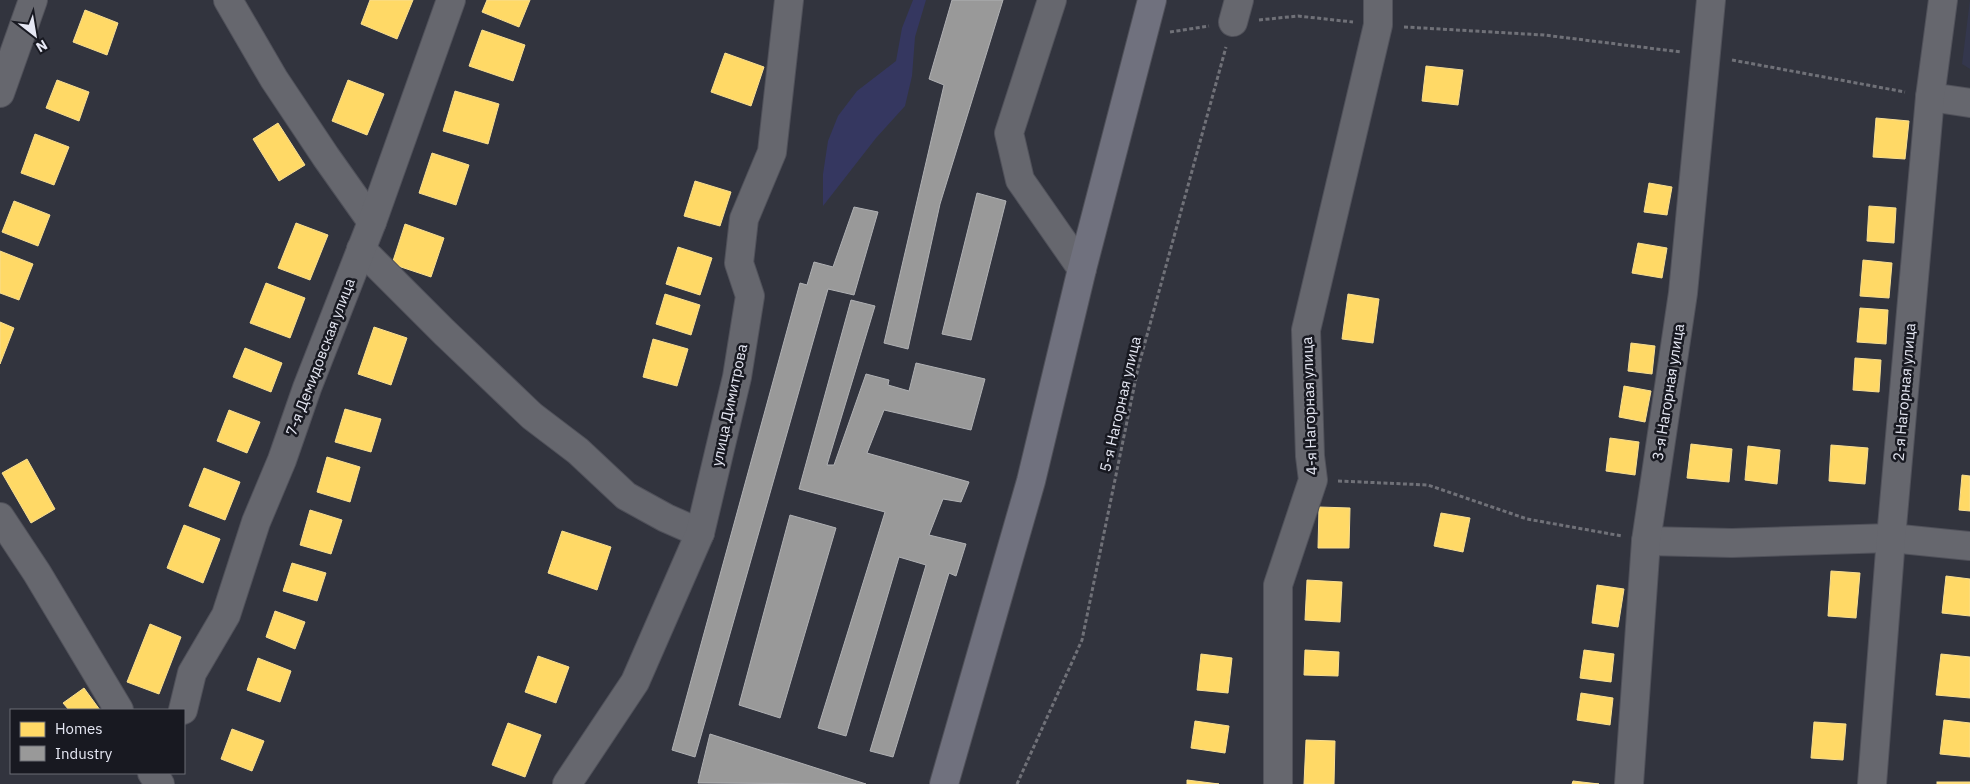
<svg xmlns="http://www.w3.org/2000/svg" width="1970" height="784" viewBox="0 0 1970 784" font-family="'IBM Plex Sans',sans-serif">
	<style>
		.built { fill: #34374d }
		.green { fill: #353760 }
		.homes { fill: #ffd966; stroke: #f8de91 }
		.industry { fill: #999; stroke: #b0b1b4 }
		.lines { fill: none; stroke-linecap: round; stroke-linejoin: round }
		.minor-casing { stroke: #50515a; stroke-width: 30 }
		.major-casing { stroke: #50515a; stroke-width: 30 }
		.path { stroke: #707178; stroke-width: 3; stroke-dasharray: 4 2.5; stroke-linecap: butt }
		.minor { stroke: #66676e; stroke-width: 28 }
		.major { stroke: #70717e; stroke-width: 28 }
		.labels { text-anchor: middle; dominant-baseline: central; stroke-width: 5; stroke-linejoin: round; paint-order: stroke }
		.street-label { font-size: 15px; fill: #e6e8f4; stroke: #181921 }
	</style>
	<rect width="100%" height="100%" fill="#32343e"/>
	<!-- built -->
	<polygon class="built" points="1970,0 1970,69 1962,64"/>
	<!-- green -->
	<polygon class="green" points="913,0 926,0 915,37 912,76 905,106 876,138 823,206 823,174 828,141 838,116 857,91 896,61 902,28"/>
	<!-- homes -->
	<g class="homes">
		<polygon points="370,0 413,0 397,39 361,24"/>
		<polygon points="487,0 530,0 519,27 482,12"/>
		<polygon points="85,10 118,23 107,55 73,42"/>
		<polygon points="482,30 525,45 513,81 469,66"/>
		<polygon points="725,53 764,67 751,106 711,92"/>
		<polygon points="1426,66 1463,70 1458,105 1422,101"/>
		<polygon points="57,80 89,92 79,121 46,108"/>
		<polygon points="348,80 384,94 367,135 332,121"/>
		<polygon points="455,91 499,104 488,144 443,131"/>
		<polygon points="1876,118 1909,121 1905,159 1873,157"/>
		<polygon points="278,123 305,165 279,181 253,139"/>
		<polygon points="35,134 69,147 54,185 21,173"/>
		<polygon points="432,153 469,165 456,205 419,193"/>
		<polygon points="695,181 731,192 720,226 684,216"/>
		<polygon points="1649,183 1672,187 1667,215 1644,212"/>
		<polygon points="14,201 50,215 38,246 2,232"/>
		<polygon points="1869,206 1896,208 1894,243 1867,241"/>
		<polygon points="296,223 328,235 310,280 278,268"/>
		<polygon points="405,224 444,238 431,277 392,264"/>
		<polygon points="1638,243 1667,248 1662,278 1632,273"/>
		<polygon points="678,247 712,258 700,295 666,284"/>
		<polygon points="0,251 33,264 19,300 0,293"/>
		<polygon points="1863,260 1892,263 1889,298 1860,296"/>
		<polygon points="266,283 305,298 290,338 250,323"/>
		<polygon points="665,294 700,305 691,335 656,324"/>
		<polygon points="1348,294 1379,299 1373,343 1342,339"/>
		<polygon points="1860,308 1888,310 1886,344 1857,342"/>
		<polygon points="0,322 14,328 0,364"/>
		<polygon points="374,327 407,338 391,385 358,374"/>
		<polygon points="653,339 688,349 677,386 643,377"/>
		<polygon points="1631,343 1655,346 1652,374 1628,371"/>
		<polygon points="245,348 282,363 271,392 233,377"/>
		<polygon points="1855,358 1881,360 1879,392 1853,390"/>
		<polygon points="1624,386 1651,391 1645,422 1619,417"/>
		<polygon points="345,409 381,419 371,452 335,442"/>
		<polygon points="229,410 260,422 247,453 217,441"/>
		<polygon points="1610,438 1639,442 1635,475 1606,471"/>
		<polygon points="1691,444 1732,449 1729,482 1687,478"/>
		<polygon points="1831,445 1868,448 1865,484 1829,481"/>
		<polygon points="1748,446 1780,450 1777,484 1745,480"/>
		<polygon points="327,457 360,467 350,502 317,492"/>
		<polygon points="27,459 55,509 31,523 2,473"/>
		<polygon points="204,468 240,482 225,520 189,506"/>
		<polygon points="1962,475 1970,476 1970,511 1959,510"/>
		<polygon points="1319,507 1350,508 1349,548 1318,548"/>
		<polygon points="310,510 342,520 331,554 300,545"/>
		<polygon points="1441,513 1470,518 1463,552 1434,546"/>
		<polygon points="184,525 220,539 203,583 167,568"/>
		<polygon points="562,531 611,547 597,590 548,573"/>
		<polygon points="292,563 326,573 317,601 283,591"/>
		<polygon points="1831,571 1860,573 1856,618 1828,616"/>
		<polygon points="1946,576 1970,579 1970,616 1942,613"/>
		<polygon points="1307,580 1342,582 1340,622 1305,620"/>
		<polygon points="1597,585 1624,589 1618,627 1592,623"/>
		<polygon points="275,611 305,622 295,649 266,637"/>
		<polygon points="150,624 181,637 159,694 127,682"/>
		<polygon points="1305,650 1339,652 1338,676 1304,675"/>
		<polygon points="1584,650 1614,654 1611,682 1580,678"/>
		<polygon points="1201,654 1232,658 1228,693 1197,690"/>
		<polygon points="1941,654 1970,657 1970,698 1936,695"/>
		<polygon points="538,656 569,667 556,703 525,692"/>
		<polygon points="258,658 291,671 280,702 247,690"/>
		<polygon points="84,688 100,710 69,710 63,703"/>
		<polygon points="1581,693 1613,698 1610,725 1577,720"/>
		<polygon points="1944,720 1970,723 1970,757 1940,754"/>
		<polygon points="1195,721 1229,726 1225,753 1191,748"/>
		<polygon points="1814,722 1846,724 1843,760 1811,758"/>
		<polygon points="508,723 541,735 525,777 492,765"/>
		<polygon points="232,729 264,741 252,771 221,759"/>
		<polygon points="1306,740 1335,741 1334,784 1304,784"/>
		<polygon points="1187,780 1219,784 1187,784"/>
		<polygon points="1573,781 1599,784 1572,784"/>
		<rect x="1937" y="782" width="33" height="2"/>
	</g>
	<!-- industry -->
	<g class="industry">
		<polygon points="952,0 1003,0 940,204 908,349 884,343 944,85 929,79"/>
		<polygon points="977,193 1006,201 971,340 942,334"/>
		<polygon points="854,207 878,212 854,295 828,289 695,757 672,750 800,283 807,285 814,262 833,267"/>
		<polygon points="851,300 875,306 827,465 834,465 866,374 889,380 888,385 909,391 916,363 985,379 971,430 884,410 867,453 969,482 961,502 943,499 929,535 966,544 956,576 949,573 893,757 870,751 926,565 899,557 846,736 818,728 885,512 799,489"/>
		<polygon points="790,515 836,528 780,718 739,705"/>
		<polygon points="710,734 866,784 698,783"/>
	</g>
	<g class="lines">
		<defs>
			<g id="minor">
				<polyline points="228,0 274,79 326,157 372,222"/>
				<polyline points="1052,0 1009,133 1020,180 1082,269"/>
				<polyline points="1233,22 1239,0"/>
				<polyline points="0,93 33,0"/>
				<polyline points="1930,97 1970,103"/>
				<polyline points="361,249 444,332 532,416 578,451 626,496 666,518 700,533"/>
				<polyline points="0,517 37,573 119,710"/>
				<polyline points="1646,541 1732,543 1891,538 1970,546"/>
				<polyline points="183,710 192,673 226,615 256,522 282,460 307,388 372,222 451,0"/>
				<polyline points="152,773 160,784"/>
				<polyline points="567,784 635,682 700,533 737,377 750,296 739,263 744,219 772,152 789,0"/>
				<polyline points="1278,784 1278,585 1313,480 1310,456 1306,330 1378,25 1378,0"/>
				<polyline points="1629,784 1646,541 1683,293 1711,0"/>
				<polyline points="1872,784 1891,538 1930,97 1943,0"/>
			</g>
			<polyline id="major" points="944,784 1031,481 1082,269 1152,0"/>
		</defs>
		<!-- minor casing -->
		<use href="#minor" class="minor-casing"/>
		<!-- major casing -->
		<use href="#major" class="major-casing"/>
		<!-- path -->
		<g class="path">
			<polyline points="1259,20 1298,16 1353,22"/>
			<polyline points="1404,27 1544,35 1681,52"/>
			<polyline points="1170,32 1209,26"/>
			<polyline points="1732,60 1905,92"/>
			<polyline points="1338,481 1428,485 1527,519 1622,536"/>
			<polyline points="1017,784 1082,640 1138,368 1226,47"/>
		</g>
		<!-- minor -->
		<use href="#minor" class="minor"/>
		<!-- major -->
		<use href="#major" class="major"/>
	</g>
	<g class="labels">
		<!-- street labels -->
		<g class="street-label">
			<text transform="translate(320 357) rotate(-69)">7-я Демидовская улица</text>
			<text transform="translate(1668 392) rotate(-81)">3-я Нагорная улица</text>
			<text transform="translate(1904 392) rotate(-85)">2-я Нагорная улица</text>
			<text transform="translate(1120 404) rotate(-77)">5-я Нагорная улица</text>
			<text transform="translate(729 405) rotate(-78)">улица Димитрова</text>
			<text transform="translate(1309 406) rotate(-92)">4-я Нагорная улица</text>
		</g>
	</g>
	<!-- legend -->
	<rect x="10" y="709" width="175" height="65" fill="#181921" stroke="#6a6c75"/>
	<rect x="20" y="722" width="25" height="15" fill="#ffd966" stroke="#6a6c75"/>
	<text x="55" y="734" font-size="15" fill="#e6e8f4">Homes</text>
	<rect x="20" y="746" width="25" height="15" fill="#999999" stroke="#6a6c75"/>
	<text x="55" y="759" font-size="15" fill="#e6e8f4">Industry</text>
	<!-- north arrow -->
	<g transform="translate(35 35) rotate(149)" stroke="#181921" stroke-width="4" paint-order="stroke">
	<path d="M0-4L9 19L0 12L-9 19Z" fill="#e6e8f4"/>
	<text y="-8" font-size="14" font-weight="bold" text-anchor="middle" fill="#e6e8f4">N</text>
	</g>
</svg>
